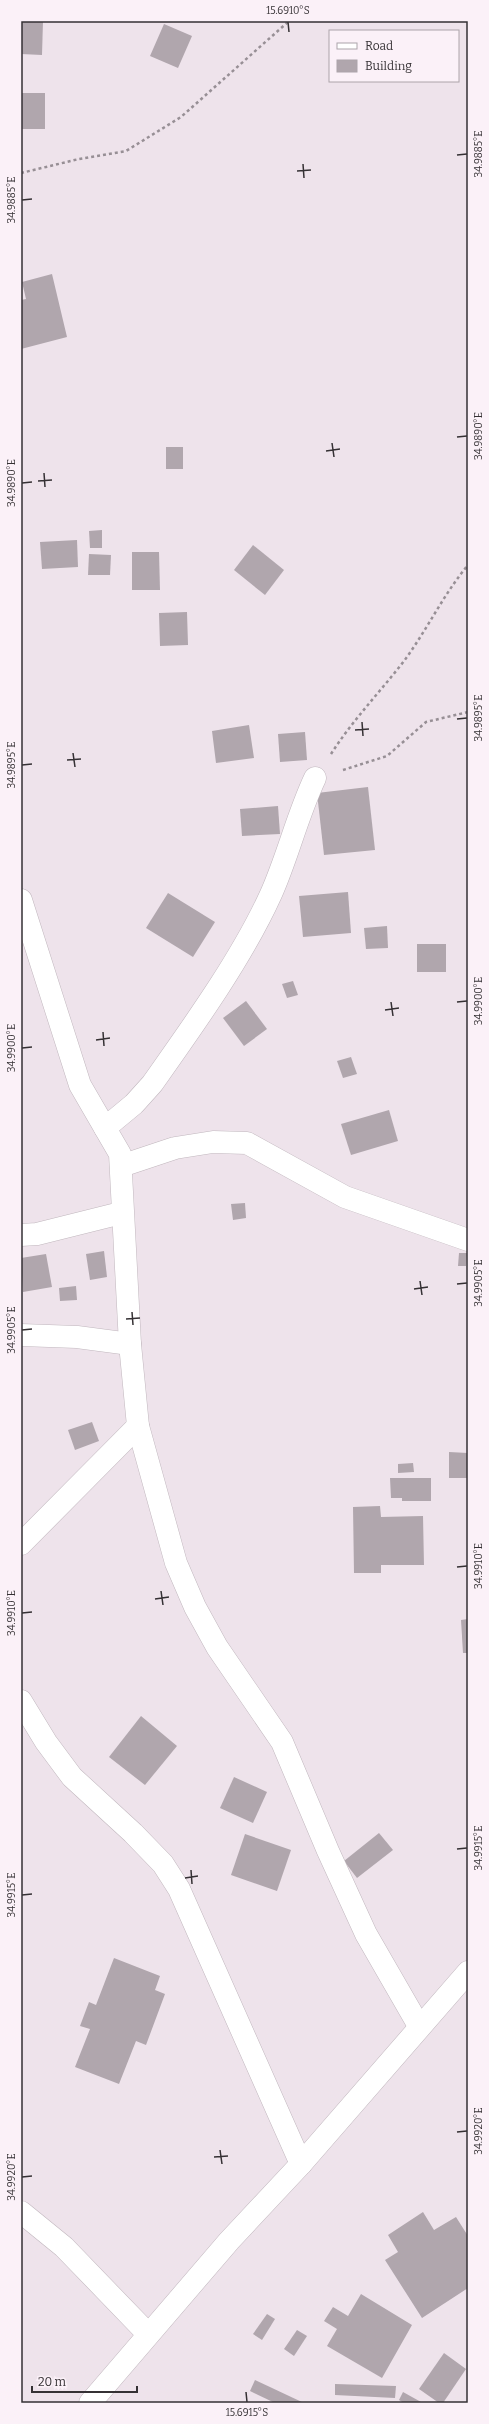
<svg xmlns="http://www.w3.org/2000/svg" width="489" height="2424" viewBox="0 0 489 2424" font-family="Bitter,serif">
	<style>
		.building { fill: #b0a6ad }
		.lines { fill: none; stroke-linecap: round; stroke-linejoin: round }
		.street-casing { stroke: #c1b7be; stroke-width: 23 }
		.secondary-casing { stroke: #c1b7be; stroke-width: 23 }
		.path { stroke: #978f95; stroke-width: 2.5; stroke-dasharray: 3 3; stroke-linecap: butt }
		.street { stroke: #fff; stroke-width: 22 }
		.secondary { stroke: #fff; stroke-width: 22 }
		.ticks { fill: none; stroke: #353134; stroke-width: 1.5 }
		.neatline { fill: none; stroke: #353134; stroke-width: 1.5 }
		.ticks-label { font-size: 10px; text-anchor: middle; fill: #353134 }
	</style>
	<rect width="100%" height="100%" fill="#eee3eb"/>
	<!-- building -->
	<g class="building">
		<polygon points="21,21 43,21 42,55 21,54"/>
		<polygon points="164,24 192,36 178,68 150,56"/>
		<rect x="21" y="93" width="24" height="36"/>
		<polygon points="52,274 67,337 21,349 21,300 26,299 22,282"/>
		<rect x="166" y="447" width="17" height="22"/>
		<polygon points="102,530 102,548 90,548 89,531"/>
		<polygon points="77,540 78,567 42,569 40,542"/>
		<polygon points="253,545 284,570 265,595 234,570"/>
		<polygon points="132,552 159,552 160,590 132,590"/>
		<polygon points="89,554 111,555 110,575 88,575"/>
		<polygon points="187,612 188,645 160,646 159,613"/>
		<polygon points="249,725 254,758 216,763 212,731"/>
		<polygon points="305,732 307,760 280,762 278,734"/>
		<polygon points="368,787 375,850 324,855 317,793"/>
		<polygon points="278,806 280,834 242,836 240,809"/>
		<polygon points="348,892 351,933 303,937 299,896"/>
		<polygon points="168,893 215,922 193,957 146,928"/>
		<polygon points="387,926 388,948 366,949 364,928"/>
		<rect x="417" y="944" width="29" height="28"/>
		<polygon points="293,981 298,995 287,998 282,984"/>
		<polygon points="246,1001 267,1029 244,1046 223,1018"/>
		<polygon points="351,1057 357,1074 343,1078 337,1061"/>
		<polygon points="389,1110 398,1141 351,1155 341,1124"/>
		<polygon points="245,1203 246,1218 233,1220 231,1204"/>
		<polygon points="104,1251 107,1277 90,1280 86,1254"/>
		<polygon points="459,1253 467,1253 466,1266 458,1266"/>
		<polygon points="46,1254 52,1287 23,1292 21,1258"/>
		<polygon points="76,1286 77,1300 60,1301 59,1288"/>
		<polygon points="92,1422 99,1441 75,1450 68,1430"/>
		<polygon points="449,1452 468,1453 468,1478 449,1478"/>
		<polygon points="413,1463 414,1472 398,1473 398,1464"/>
		<polygon points="390,1478 431,1478 431,1501 402,1501 402,1498 391,1498"/>
		<polygon points="380,1506 381,1517 423,1516 424,1565 381,1565 381,1573 354,1573 353,1507"/>
		<polygon points="468,1619 468,1653 463,1653 461,1620"/>
		<polygon points="141,1716 177,1746 145,1785 109,1757"/>
		<polygon points="234,1777 267,1792 253,1823 220,1808"/>
		<polygon points="379,1833 393,1850 357,1878 344,1861"/>
		<polygon points="245,1834 291,1850 277,1891 231,1875"/>
		<polygon points="114,1958 160,1976 155,1990 165,1994 146,2045 136,2041 119,2084 75,2067 90,2029 80,2026 89,2002 96,2005"/>
		<polygon points="423,2212 434,2230 456,2217 468,2236 468,2288 422,2318 385,2260 398,2252 388,2235"/>
		<polygon points="361,2294 412,2325 382,2378 327,2346 337,2329 324,2321 333,2307 348,2316"/>
		<polygon points="267,2314 275,2319 262,2340 253,2334"/>
		<polygon points="297,2330 307,2336 294,2356 284,2349"/>
		<polygon points="444,2353 466,2369 443,2403 439,2403 419,2389"/>
		<polygon points="255,2380 304,2403 275,2403 250,2391"/>
		<polygon points="335,2384 396,2386 395,2398 335,2395"/>
		<polygon points="403,2392 421,2402 420,2403 404,2403 399,2400"/>
	</g>
	<g class="lines">
		<defs>
			<g id="street">
				<polyline points="21,900 80,1085 120,1154 130,1344 138,1426 176,1563 195,1607 217,1647 282,1742 328,1851 366,1934 419,2026"/>
				<path d="M 105,1128 L 134,1104 L 152,1084 C 193,1026 242,958 271,894 C 288,856 297,816 315,778"/>
				<polyline points="121,1166 175,1148 213,1142 247,1143 345,1197 468,1240"/>
				<polyline points="21,1235 37,1234 121,1213"/>
				<polyline points="21,1335 77,1337 130,1344"/>
				<polyline points="21,1544 138,1426"/>
				<polyline points="21,1701 46,1742 72,1777 133,1833 163,1864 179,1889 301,2164"/>
				<polyline points="21,2212 64,2247 148,2334"/>
			</g>
			<polyline id="secondary" points="90,2403 229,2241 301,2164 468,1972"/>
		</defs>
		<!-- street casing -->
		<use href="#street" class="street-casing"/>
		<!-- secondary casing -->
		<use href="#secondary" class="secondary-casing"/>
		<!-- path -->
		<g class="path">
			<polyline points="21,173 79,159 126,151 181,117 289,21"/>
			<path d="M 331,754 C 352,721 380,692 404,661 C 427,630 443,595 468,565"/>
			<polyline points="343,770 387,756 426,722 468,712"/>
		</g>
		<!-- street -->
		<use href="#street" class="street"/>
		<!-- secondary -->
		<use href="#secondary" class="secondary"/>
	</g>
	<!-- ticks -->
	<path class="ticks" d="M 288,22 L 289,32M 457,155 L 467,154M 303,164 L 304,178M 297,171 L 311,170M 22,200 L 32,199M 457,437 L 467,436M 332,443 L 334,457M 326,451 L 340,449M 44,473 L 45,487M 38,481 L 52,480M 22,483 L 32,482M 457,719 L 467,718M 362,722 L 363,736M 355,730 L 369,729M 73,753 L 75,767M 67,760 L 81,759M 22,765 L 32,764M 391,1002 L 393,1016M 457,1002 L 467,1001M 385,1010 L 399,1008M 103,1032 L 104,1046M 96,1040 L 110,1038M 22,1048 L 32,1047M 420,1281 L 422,1295M 457,1284 L 467,1283M 414,1289 L 428,1287M 132,1312 L 133,1325M 126,1319 L 140,1318M 22,1330 L 32,1329M 457,1567 L 467,1566M 161,1591 L 163,1605M 155,1599 L 169,1597M 22,1613 L 32,1612M 457,1849 L 467,1848M 191,1870 L 192,1884M 185,1878 L 198,1876M 22,1895 L 32,1894M 457,2132 L 467,2131M 220,2150 L 222,2164M 214,2157 L 228,2156M 22,2177 L 32,2176M 246,2392 L 247,2402"/>
	<!-- border -->
	<rect width="489" height="2424" fill="none" stroke="#fbf1f8" stroke-width="44"/>
	<!-- legend -->
	<rect x="329" y="30" width="130" height="52" fill="#fbf1f8" stroke="#aca4aa"/>
	<rect x="337" y="43" width="20" height="6" fill="#ffffff" stroke="#aca4aa"/>
	<text x="365" y="50" font-size="12" fill="#353134">Road</text>
	<rect x="337" y="60" width="20" height="12" fill="#b0a6ad" stroke="#aca4aa"/>
	<text x="365" y="70" font-size="12" fill="#353134">Building</text>
	<!-- scale -->
	<path d="M32 2386v6h105v-6" fill="none" stroke="#353134" stroke-width="2"/>
	<text x="38" y="2386" font-size="12" fill="#353134" stroke="#fbf1f8" stroke-width="3" paint-order="stroke">20 m</text>
	<rect x="22" y="22" width="445" height="2380" class="neatline"/>
	<g class="ticks-label">
		<text x="288" y="14">15.6910°S</text>
		<text transform="translate(478 154) rotate(-90)" y="4">34.9885°E</text>
		<text transform="translate(11 200) rotate(-90)" y="4">34.9885°E</text>
		<text transform="translate(478 436) rotate(-90)" y="4">34.9890°E</text>
		<text transform="translate(11 483) rotate(-90)" y="4">34.9890°E</text>
		<text transform="translate(478 718) rotate(-90)" y="4">34.9895°E</text>
		<text transform="translate(11 765) rotate(-90)" y="4">34.9895°E</text>
		<text transform="translate(478 1001) rotate(-90)" y="4">34.9900°E</text>
		<text transform="translate(11 1048) rotate(-90)" y="4">34.9900°E</text>
		<text transform="translate(478 1283) rotate(-90)" y="4">34.9905°E</text>
		<text transform="translate(11 1330) rotate(-90)" y="4">34.9905°E</text>
		<text transform="translate(478 1566) rotate(-90)" y="4">34.9910°E</text>
		<text transform="translate(11 1613) rotate(-90)" y="4">34.9910°E</text>
		<text transform="translate(478 1848) rotate(-90)" y="4">34.9915°E</text>
		<text transform="translate(11 1895) rotate(-90)" y="4">34.9915°E</text>
		<text transform="translate(478 2131) rotate(-90)" y="4">34.9920°E</text>
		<text transform="translate(11 2177) rotate(-90)" y="4">34.9920°E</text>
		<text x="247" y="2416">15.6915°S</text>
	</g>
</svg>
